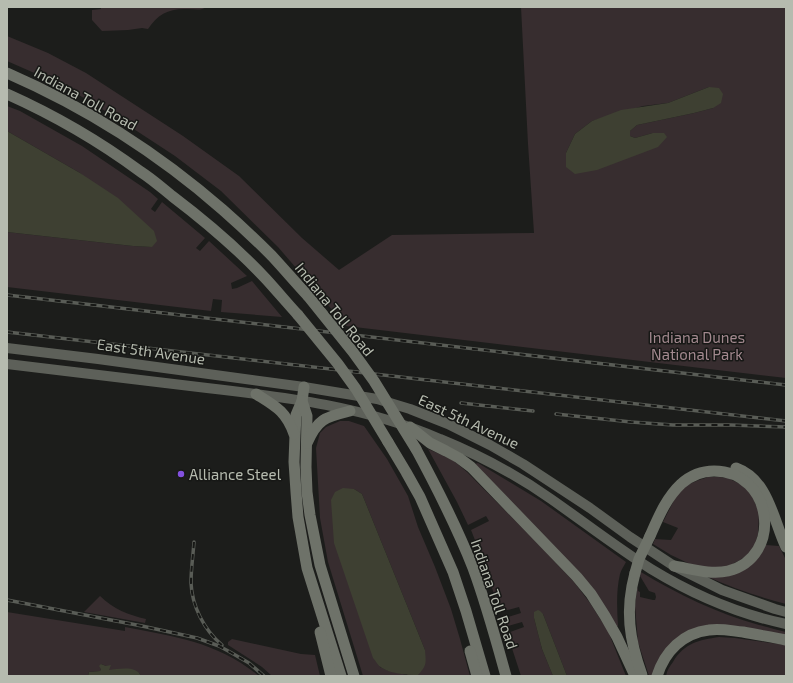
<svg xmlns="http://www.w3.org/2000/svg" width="793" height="683" viewBox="0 0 793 683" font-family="'Exo 2',sans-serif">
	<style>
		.green { fill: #372d2f; fill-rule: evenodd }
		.water { fill: #3e4032 }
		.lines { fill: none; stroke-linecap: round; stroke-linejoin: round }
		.major { stroke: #5d6059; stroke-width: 10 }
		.highway { stroke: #6e7269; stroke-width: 11 }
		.rail-casing { stroke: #595c56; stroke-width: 3.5 }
		.rail { stroke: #171816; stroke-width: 2; stroke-dasharray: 6; stroke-linecap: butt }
		.highway-bridge { stroke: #6e7269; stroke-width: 11 }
		.poi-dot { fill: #8351df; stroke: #171816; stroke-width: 1.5 }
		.labels { text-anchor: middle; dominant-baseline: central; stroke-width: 3; stroke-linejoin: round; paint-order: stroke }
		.street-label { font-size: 15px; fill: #b6bbaf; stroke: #171816 }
		.park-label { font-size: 15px; fill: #a3898f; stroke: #171816 }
		.poi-label { font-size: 15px; fill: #b6bbaf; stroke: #171816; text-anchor: start }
	</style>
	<rect width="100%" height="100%" fill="#1c1d1b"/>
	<!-- green -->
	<g class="green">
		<path d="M 101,7 L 206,7 C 201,11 195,9 188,9 C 169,8 158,14 148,29 L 142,28 L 128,30 L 102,31 L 92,20 L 92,10 L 101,9 Z"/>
		<path d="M 521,7 L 786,7 L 786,378 L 346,326 L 278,247 L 221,191 L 175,156 L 120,120 L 64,86 L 7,61 L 7,36 L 48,53 L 86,73 L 183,136 L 239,176 L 302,238 L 339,270 L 392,235 L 534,233 L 528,144 ZM 709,87 L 713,108 L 694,113 L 637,125 L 630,131 L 630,136 L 635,138 L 653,133 L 566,167 L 566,153 L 575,134 L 592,121 L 643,106 L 668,103 Z"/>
		<polygon points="7,106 20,111 82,146 150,192 158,199 151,209 155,212 162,202 205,238 196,248 200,251 209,241 247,276 231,283 232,289 237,288 252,281 282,317 221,312 222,300 213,299 211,311 7,287 7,232 133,246 152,247 80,173 7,131"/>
		<path d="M 340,421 L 349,421 L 364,426 L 387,459 L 408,496 L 418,527 L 435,567 L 451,609 L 460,639 L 470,676 L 363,676 L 328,562 L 320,518 L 316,448 L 320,433 L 326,427 ZM 354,489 L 362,494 L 425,650 L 407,675 L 389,671 L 380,667 Z"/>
		<polygon points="428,449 442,455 454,461 467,472 539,545 574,582 590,603 608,631 626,676 567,676 543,614 534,612 534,618 542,649 553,676 521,676 507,633 524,627 522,622 505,627 502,619 521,613 519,607 500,612 482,558 471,530 489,521 486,516 468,525 457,502"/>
		<path d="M 478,463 L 541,501 L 626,562 C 624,566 621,570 620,574 C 616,591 617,609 618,626 L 616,626 L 474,464 Z"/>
		<path d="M 708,477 L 719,477 L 728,478 L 742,485 L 750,492 L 759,512 L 758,534 L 755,544 L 749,554 L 740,560 L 729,566 L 717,569 L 692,565 L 671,555 L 653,544 L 655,539 L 671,540 L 678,528 L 663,522 C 669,511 674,498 682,489 C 689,483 699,480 708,477 Z"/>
		<path d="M 766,545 L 779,546 L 786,560 L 786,604 C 759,597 733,588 708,577 C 736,577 752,571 766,545 Z"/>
		<path d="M 641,572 C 679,595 717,613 759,625 C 768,627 777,630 786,632 L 786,636 L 700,628 L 653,676 L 649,676 L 638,642 L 635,606 L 637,588 L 638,589 L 638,591 L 640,592 L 640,597 L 653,600 L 655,600 L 656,597 L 655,593 L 649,591 L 640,576 Z"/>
		<path d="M 100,596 C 113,609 129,615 146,619 L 145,623 L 84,612 Z"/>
		<path d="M 7,612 L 125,631 L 125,627 C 177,637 217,642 259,676 L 141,676 L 139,673 L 109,670 L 106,666 L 101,664 L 101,669 L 100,671 L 89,672 L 88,676 L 7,676 Z"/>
		<path d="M 719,637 L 735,638 L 786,645 L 786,676 L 666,676 C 667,670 670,666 673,662 C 684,643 699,640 719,637 Z"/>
		<polygon points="232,639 301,654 315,655 320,676 272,676 262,667 228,645 228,642"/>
	</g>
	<!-- water -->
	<g class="water">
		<polygon points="709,87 719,88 723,94 721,103 713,108 694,113 637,125 630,131 630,136 635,138 653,133 664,133 667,137 658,147 597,170 575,174 566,167 566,153 575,134 592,121 621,110 668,103"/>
		<polygon points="7,131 80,173 118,198 154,231 157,241 152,247 133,246 7,232"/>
		<path d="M 343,488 L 354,489 L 362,494 L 425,650 C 426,663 427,665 418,675 C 406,675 392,674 382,668 C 378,666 376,661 373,658 L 334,543 L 331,500 L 335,492 Z"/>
		<polygon points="538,610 540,611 543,614 567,676 553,676 542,649 534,618 534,612"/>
		<path d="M 101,664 L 106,666 L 111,665 L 109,670 C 119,669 136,665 141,676 L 88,676 L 89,672 L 100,671 L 101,669 L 99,666 Z"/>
	</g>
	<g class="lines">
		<!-- major -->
		<g class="major">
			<polyline points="7,348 98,359 304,387 377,399 410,409 448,424 490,445 523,464 590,508 630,537 674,566 722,590 775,609 786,612"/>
			<path d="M 7,364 C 74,372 141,380 207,388 C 286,397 367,407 440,439 C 479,455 517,475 551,499 C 584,522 616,547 651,569 C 692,594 738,614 786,624"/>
		</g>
		<!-- highway -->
		<g class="highway">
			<path d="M 7,73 C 85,107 159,154 223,210 C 240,225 256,240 272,256 C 284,269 296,283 308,296"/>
			<path d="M 7,94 C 54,115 99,141 141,172 C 152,179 162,188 172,196 C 205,221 237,248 266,279 C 277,291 287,303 298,315"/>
			<polyline points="304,387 302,401 296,415 295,435 294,462 296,492 298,517 307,568 341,676"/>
			<path d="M 256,394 C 275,406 286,411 294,434"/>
			<polyline points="302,401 307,416 306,467 307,492 310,515 320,565 354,676"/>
			<polyline points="410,427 430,443 446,451 459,458 471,467 577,577 591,594 605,616 617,637 635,676"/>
			<polyline points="388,442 406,472 420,497 453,572 466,611 485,676"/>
			<path d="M 307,443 C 318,418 326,417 350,411"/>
			<path d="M 416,449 C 437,488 457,527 473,568 C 486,603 496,640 506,676"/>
			<path d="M 736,468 C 769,480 773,520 786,547"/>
			<path d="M 650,536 C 658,518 666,498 681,484 C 690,476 702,471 714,471 C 773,471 784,557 728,571 C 711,575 692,569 674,566"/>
			<path d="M 635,573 C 625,610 629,639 642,675"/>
			<polyline points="320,632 331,676"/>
			<polyline points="470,651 477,676"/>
			<path d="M 657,676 C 665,651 683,633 709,630 C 721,628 732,631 743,632 C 758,635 772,637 786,640"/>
		</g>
		<defs>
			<g id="rail">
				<polyline points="7,295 786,385"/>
				<polyline points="7,332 786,421"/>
				<polyline points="461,403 533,411"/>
				<polyline points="556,414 631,422 673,425 731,425 786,427"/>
				<path d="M 194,542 C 193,556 191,569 191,583 C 192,606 204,630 222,645"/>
				<polyline points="7,600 142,626 197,638 219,646 230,652 249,663 264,676"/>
			</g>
		</defs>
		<!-- rail casing -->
		<use href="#rail" class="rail-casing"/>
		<!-- rail -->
		<use href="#rail" class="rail"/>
		<!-- highway-bridge -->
		<g class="highway-bridge">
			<polyline points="308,296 353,352 374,381 416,449"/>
			<polyline points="298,315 338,364 356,389 388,442"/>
			<polyline points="635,573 639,559 650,536"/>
		</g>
	</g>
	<!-- markers -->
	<circle class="poi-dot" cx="181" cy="474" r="4"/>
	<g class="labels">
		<!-- street labels -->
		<g class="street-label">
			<text transform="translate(86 98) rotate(29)">Indiana Toll Road</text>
			<text transform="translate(335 309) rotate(51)">Indiana Toll Road</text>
			<text transform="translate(151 351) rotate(8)">East 5th Avenue</text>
			<text transform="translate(469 421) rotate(25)">East 5th Avenue</text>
			<text transform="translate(495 594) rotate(71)">Indiana Toll Road</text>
		</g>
		<!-- park labels -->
		<g class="park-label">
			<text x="697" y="337">Indiana Dunes<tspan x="697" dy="17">National Park</tspan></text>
		</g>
		<!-- poi labels -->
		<g class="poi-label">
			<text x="189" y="474">Alliance Steel</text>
		</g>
	</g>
	<!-- border -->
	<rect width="793" height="683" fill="none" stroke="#b6bbaf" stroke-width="16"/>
</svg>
